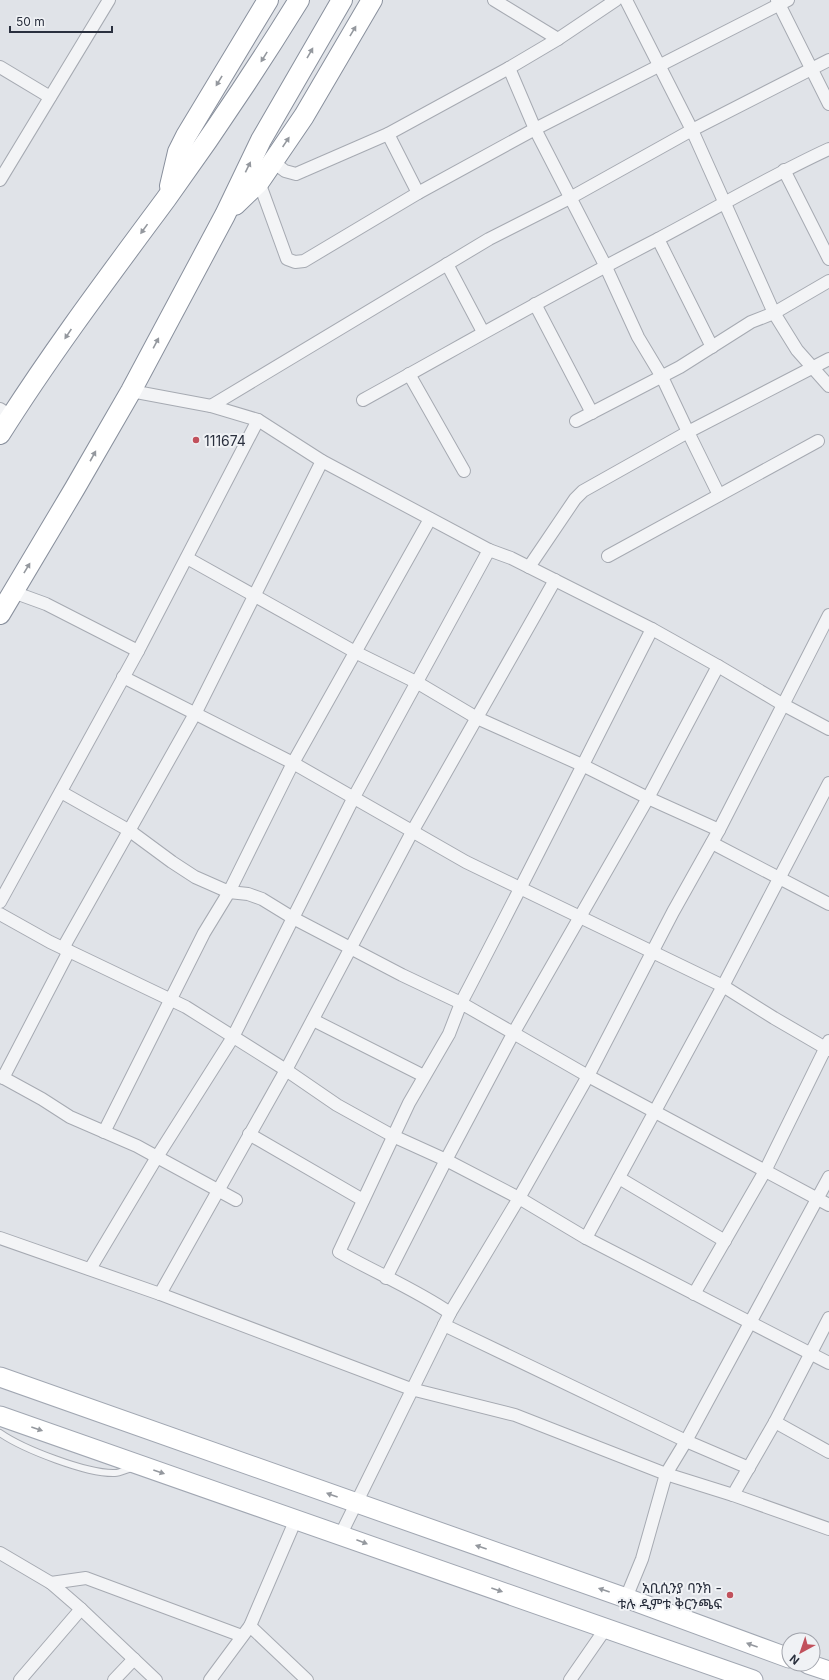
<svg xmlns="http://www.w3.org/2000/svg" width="829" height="1680" viewBox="0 0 829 1680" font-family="Inter,'Noto Sans Ethiopic',sans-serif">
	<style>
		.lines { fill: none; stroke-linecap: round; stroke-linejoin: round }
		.service-casing { stroke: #a6aab2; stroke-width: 8 }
		.minor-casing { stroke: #a6aab2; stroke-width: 14 }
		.primary-casing { stroke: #a1a7b2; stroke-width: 21 }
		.trunk-casing { stroke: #89909d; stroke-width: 22 }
		.service { stroke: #f3f4f6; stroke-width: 6 }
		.minor { stroke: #f3f4f6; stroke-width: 12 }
		.primary { stroke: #fff; stroke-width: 19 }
		.trunk { stroke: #fff; stroke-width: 20 }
		.oneway { fill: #94989e }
		.poi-dot { fill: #c1515c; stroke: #f0f2f5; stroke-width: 1.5 }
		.labels { text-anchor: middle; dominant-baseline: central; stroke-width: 4; stroke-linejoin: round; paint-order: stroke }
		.poi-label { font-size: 14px; fill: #2a303e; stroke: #f0f2f5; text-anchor: start }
	</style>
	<rect width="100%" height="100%" fill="#e0e3e8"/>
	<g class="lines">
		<defs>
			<path id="service" d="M 0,1433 C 23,1449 87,1474 115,1473 C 120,1473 127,1469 132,1468"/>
			<g id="minor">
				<polyline points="494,0 558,39"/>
				<polyline points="626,0 692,130 774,313 797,350 829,386"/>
				<polyline points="777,0 829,104"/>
				<polyline points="0,67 50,97"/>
				<polyline points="509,68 535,129 605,265 638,337 662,377 688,432 583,491 575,499 529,567"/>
				<polyline points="388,134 418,193"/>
				<polyline points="273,162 285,171 296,174 388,134 509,68 558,39 616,0"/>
				<polyline points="784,170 829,259"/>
				<polyline points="0,180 109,0"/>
				<polyline points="259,182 287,259 295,262 304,261 418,193 535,129 788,0"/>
				<polyline points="658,239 712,347"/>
				<polyline points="447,264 483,332"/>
				<polyline points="535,304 592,413"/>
				<polyline points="409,374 464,471"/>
				<polyline points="131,391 211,406 258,420 322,461 489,550 511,558 652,629 718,666 782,704 829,729"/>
				<path d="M 363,400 C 461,346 558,290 658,239 C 715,209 770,176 829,149"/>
				<polyline points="211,406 489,239 570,198 692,130 829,60"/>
				<polyline points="0,409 11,416"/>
				<polyline points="576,421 680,367 751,322 774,313 829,281"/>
				<polyline points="719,495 688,432 829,359"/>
				<polyline points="608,556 818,441"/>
				<polyline points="187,558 357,653 418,683 477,718 582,765 648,798 719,830"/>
				<polyline points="13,592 46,604 138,651"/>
				<polyline points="123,677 293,763 466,862 723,986 774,1018 829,1050"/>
				<polyline points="61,792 130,831 172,862 195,877 229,892 293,763 430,519"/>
				<polyline points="712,843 829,904"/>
				<polyline points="0,902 138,651 258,420"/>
				<polyline points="0,914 50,942 186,1007 286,1070 337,1105 393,1136 446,1160 519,1198 586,1238 829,1363"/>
				<polyline points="63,948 196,712 322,461"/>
				<polyline points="313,1020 424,1076"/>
				<polyline points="0,1076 42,1099 70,1117 137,1146 157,1157 233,1037 354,797 489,550"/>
				<polyline points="3,1078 69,951"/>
				<path d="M 104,1132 L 204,933 L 229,892 L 248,894 L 262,899 L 293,918 L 402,975 L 461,1003 C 526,879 588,754 652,629"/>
				<polyline points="249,1134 363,1200"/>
				<polyline points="619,1178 725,1241"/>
				<polyline points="0,1238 160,1294 411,1389 515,1415 666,1474 733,1495 829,1529"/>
				<polyline points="586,1238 723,986 829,783"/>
				<polyline points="90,1269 157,1157 236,1200"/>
				<polyline points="386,1278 446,1160 514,1032 648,798 718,666"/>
				<polyline points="160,1294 286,1070 412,832 555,580"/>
				<polyline points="694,1294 765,1171 829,1041"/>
				<path d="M 450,1313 C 415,1289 376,1273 339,1252 L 409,1103 L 449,1034 L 461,1003 L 588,1076 L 829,1205"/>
				<polyline points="444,1325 686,1441 749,1468"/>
				<polyline points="775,1422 829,1452"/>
				<polyline points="733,1495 775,1422 829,1318"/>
				<polyline points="341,1534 450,1313 519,1198 588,1076 673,912 719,830 829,615"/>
				<polyline points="0,1553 51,1583 81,1609 156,1680"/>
				<polyline points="51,1583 86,1578 242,1636"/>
				<polyline points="626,1598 642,1559 666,1474 686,1441 829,1177"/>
				<polyline points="250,1626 307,1680"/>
				<polyline points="20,1680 81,1609"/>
				<polyline points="114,1680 134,1659"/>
				<polyline points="210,1680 250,1626 296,1519"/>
				<polyline points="570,1680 606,1628"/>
			</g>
			<g id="primary">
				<polyline points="0,1377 626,1598 789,1658"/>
				<polyline points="0,1416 753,1680"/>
				<polyline points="808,1664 829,1671"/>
			</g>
			<g id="trunk">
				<polyline points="170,186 178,152 186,136 268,0"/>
				<polyline points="235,205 259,182 304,116 372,0"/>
				<path d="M 0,434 C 51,353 109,276 166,199 C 213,134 257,68 299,0"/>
				<polyline points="0,614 75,488 131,391 225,215 261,140 342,0"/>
			</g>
		</defs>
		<!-- service casing -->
		<use href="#service" class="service-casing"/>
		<!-- minor casing -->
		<use href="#minor" class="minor-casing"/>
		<!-- primary casing -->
		<use href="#primary" class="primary-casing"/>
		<!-- trunk casing -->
		<use href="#trunk" class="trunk-casing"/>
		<!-- service -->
		<use href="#service" class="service"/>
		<!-- minor -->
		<use href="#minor" class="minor"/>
		<!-- primary -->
		<use href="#primary" class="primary"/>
		<!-- trunk -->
		<use href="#trunk" class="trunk"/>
	</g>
	<!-- one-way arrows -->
	<defs><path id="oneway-solid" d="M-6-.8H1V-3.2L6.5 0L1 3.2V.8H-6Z"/></defs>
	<g class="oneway">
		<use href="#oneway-solid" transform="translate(353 31) rotate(-59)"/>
		<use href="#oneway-solid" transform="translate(310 53) rotate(-60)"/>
		<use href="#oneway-solid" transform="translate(264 57) rotate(122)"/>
		<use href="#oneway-solid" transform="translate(219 81) rotate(121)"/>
		<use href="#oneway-solid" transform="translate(286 142) rotate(-56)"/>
		<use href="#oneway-solid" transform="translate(248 167) rotate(-64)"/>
		<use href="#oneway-solid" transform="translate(144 229) rotate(126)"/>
		<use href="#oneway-solid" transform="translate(68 334) rotate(124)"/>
		<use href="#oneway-solid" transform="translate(156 343) rotate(-62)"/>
		<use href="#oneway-solid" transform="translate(93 456) rotate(-61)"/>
		<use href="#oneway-solid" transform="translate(27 568) rotate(-59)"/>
		<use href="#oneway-solid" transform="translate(37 1429) rotate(19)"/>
		<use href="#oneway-solid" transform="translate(159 1472) rotate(19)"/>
		<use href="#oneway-solid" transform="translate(332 1495) rotate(-160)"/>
		<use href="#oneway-solid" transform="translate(362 1542) rotate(21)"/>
		<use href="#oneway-solid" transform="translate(481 1547) rotate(-161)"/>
		<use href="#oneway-solid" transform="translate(497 1590) rotate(19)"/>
		<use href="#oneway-solid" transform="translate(604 1590) rotate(-161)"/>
		<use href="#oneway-solid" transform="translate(752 1645) rotate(-160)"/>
	</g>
	<!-- markers -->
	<g class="poi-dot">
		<circle cx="196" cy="440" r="4"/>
		<circle cx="730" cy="1595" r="4"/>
	</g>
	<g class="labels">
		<!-- poi labels -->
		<g class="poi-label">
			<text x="204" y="440">111674</text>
			<text x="722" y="1587" text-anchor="end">አቢሲንያ ባንክ -<tspan x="722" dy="16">ቱሉ ዲምቱ ቅርንጫፍ</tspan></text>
		</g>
	</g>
	<!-- north arrow -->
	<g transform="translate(801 1652) rotate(220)"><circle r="19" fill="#f0f2f5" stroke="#a1a4ac"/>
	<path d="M0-3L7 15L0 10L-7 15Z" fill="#c1515c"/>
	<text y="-6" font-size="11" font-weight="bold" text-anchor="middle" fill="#2a303e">N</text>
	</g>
	<!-- scale -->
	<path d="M10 26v6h102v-6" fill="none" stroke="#2a303e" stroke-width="2"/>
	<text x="16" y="26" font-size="12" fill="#2a303e" stroke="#f0f2f5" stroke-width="3" paint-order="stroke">50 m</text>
</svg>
